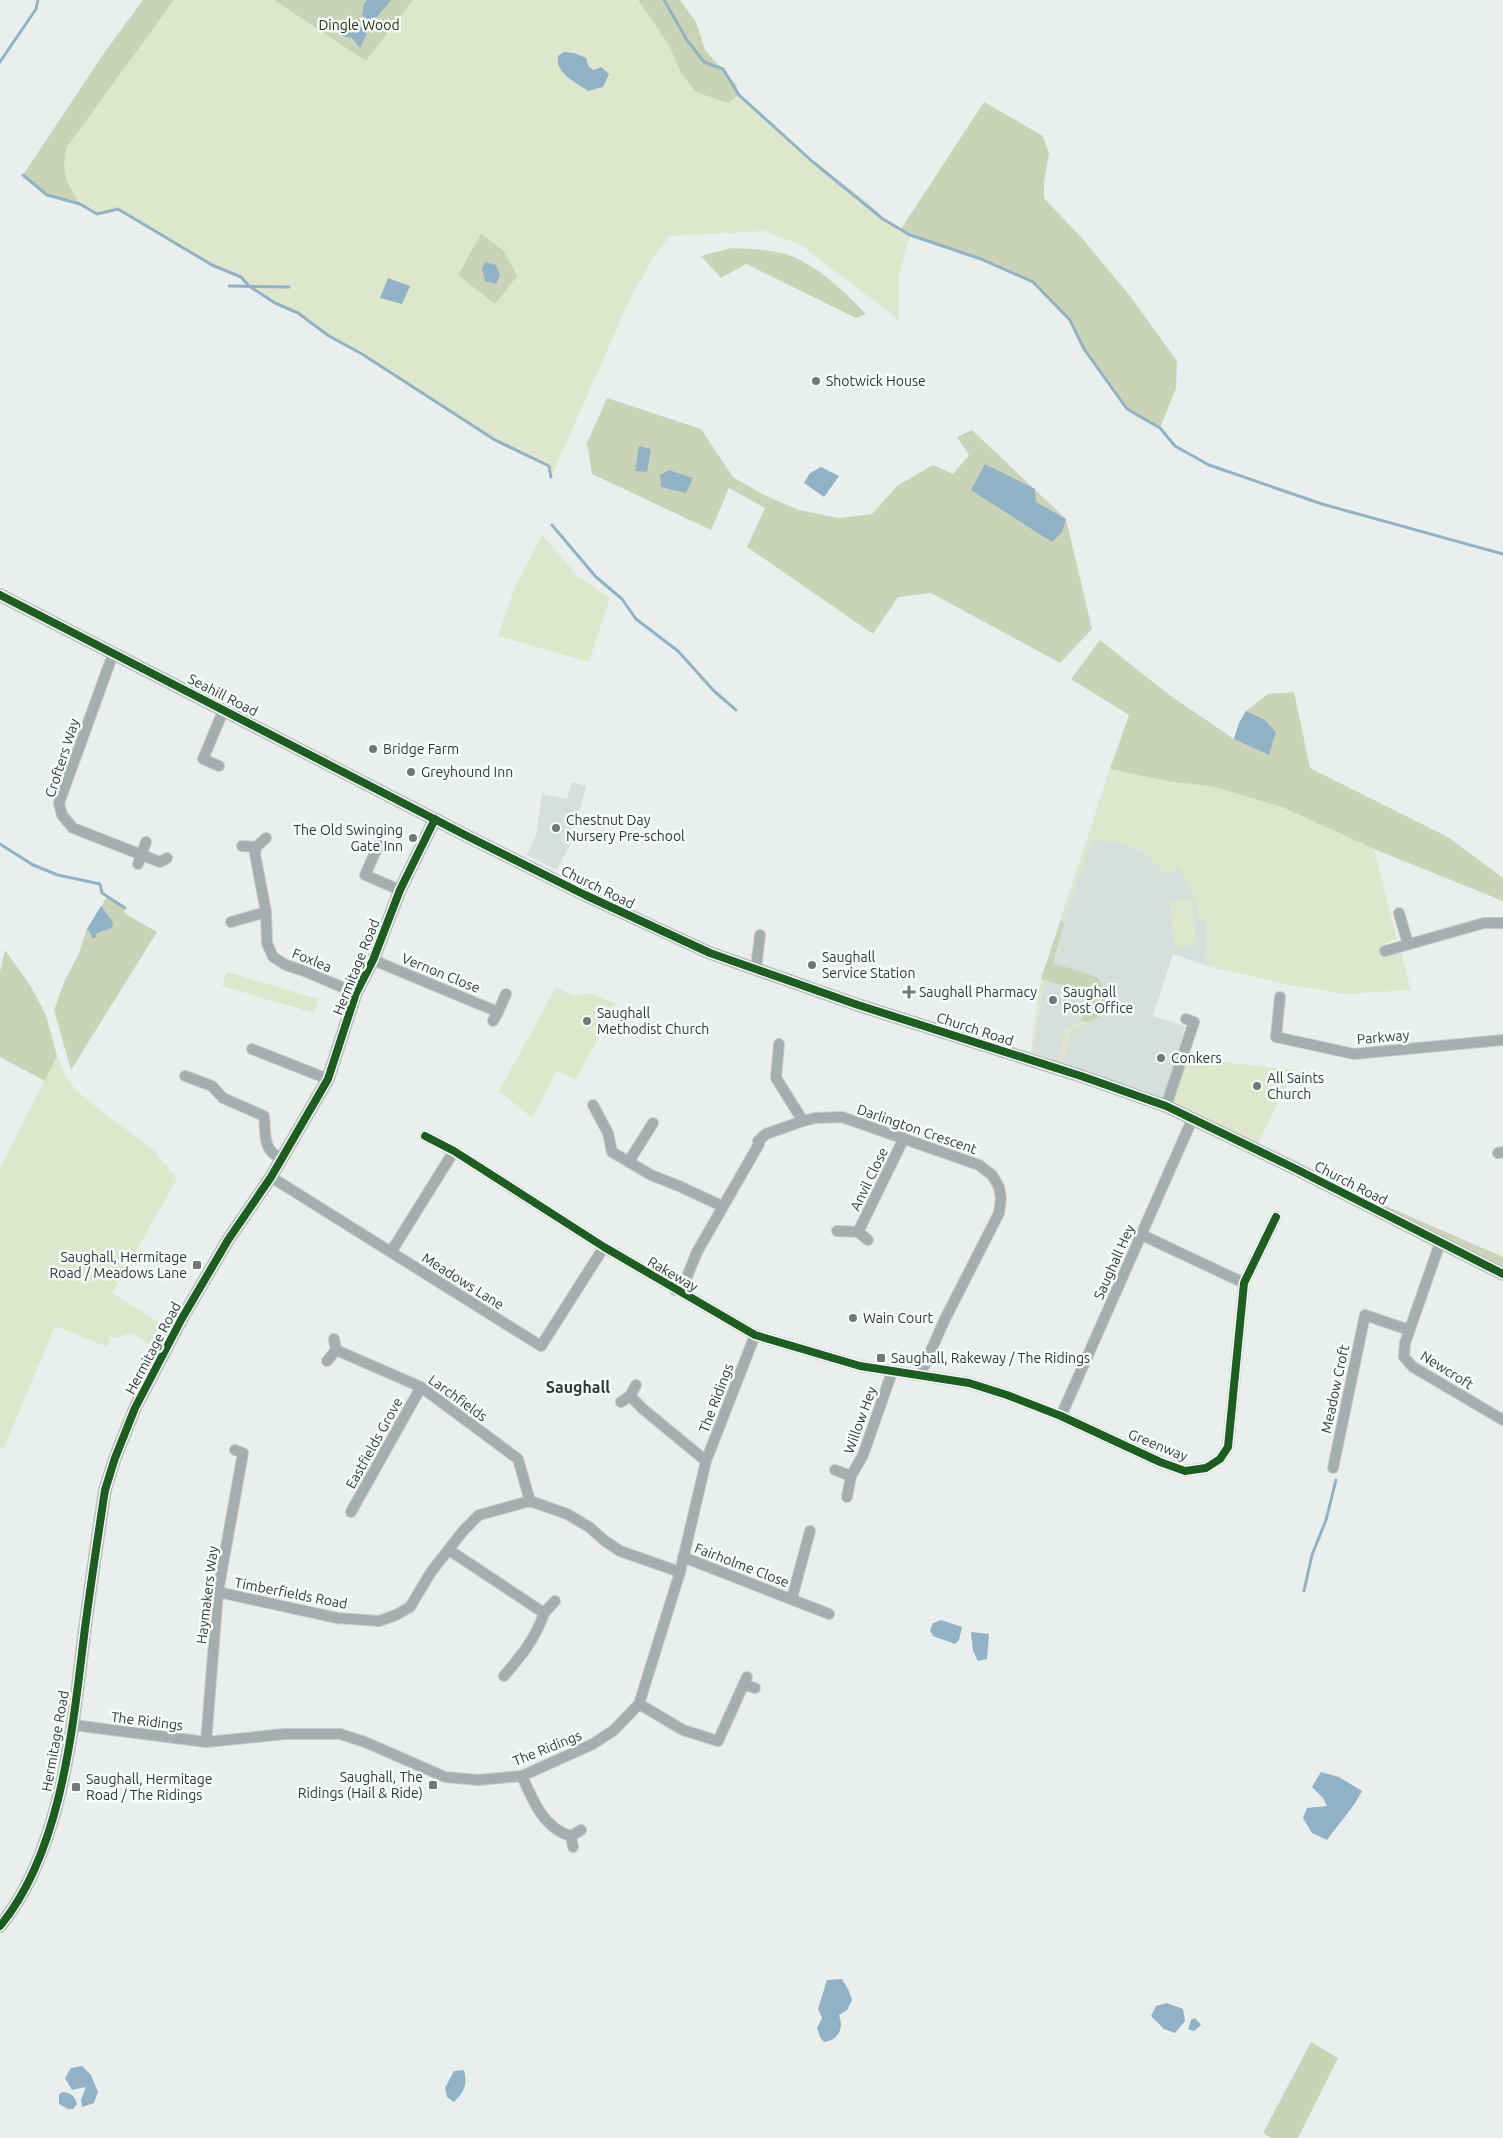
<svg xmlns="http://www.w3.org/2000/svg" width="1503" height="2138" viewBox="0 0 1503 2138" font-family="Ubuntu,sans-serif">
	<style>
		.built { fill: #d6dfdc }
		.green { fill: #dee7cc }
		.forest { fill: #cbd3b7 }
		.water { fill: #8fb2c6 }
		.lines { fill: none; stroke-linecap: round; stroke-linejoin: round }
		.stream { stroke: #8fb2c6; stroke-width: 3 }
		.minor-casing { stroke: #c6c9c8; stroke-width: 12 }
		.tertiary-casing { stroke: #c6c9c8; stroke-width: 14 }
		.minor { stroke: #a4aeae; stroke-width: 10 }
		.tertiary { stroke: #a4aeae; stroke-width: 12 }
		.cycleway-casing { stroke: #f7fdfb; stroke-width: 11 }
		.cycleway { stroke: #1b5e20; stroke-width: 8 }
		.poi-dot { fill: #737775; stroke: #f7fdfb; stroke-width: 2 }
		.labels { text-anchor: middle; dominant-baseline: central; stroke-width: 5; stroke-linejoin: round; paint-order: stroke }
		.park-label { font-size: 14px; fill: #282f07; stroke: #f7fdfb }
		.poi-label { font-size: 14px; fill: #333635; stroke: #f7fdfb; text-anchor: start }
		.street-label { font-size: 14px; fill: #333635; stroke: #f7fdfb }
		.quarter-label { font-size: 16px; font-weight: bold; fill: #333635; stroke: #f7fdfb }
	</style>
	<rect width="100%" height="100%" fill="#eaefed"/>
	<!-- built -->
	<g class="built">
		<polygon points="1110,769 1172,782 1211,786 1275,981 1207,966 1173,954 1153,1016 1185,1026 1165,1100 1031,1052 1041,979"/>
		<polygon points="572,782 586,786 570,845 557,870 527,855 536,834 542,794 567,799"/>
	</g>
	<!-- green -->
	<g class="green">
		<polygon points="174,0 274,0 366,61 413,0 638,0 668,44 681,73 728,103 739,95 813,162 867,201 883,219 910,235 899,275 899,320 801,245 764,231 670,236 653,258 630,299 551,477 549,466 495,440 362,354 329,336 298,313 275,303 249,286 241,277 212,265 118,210 97,214 80,204 66,180 62,165 67,147"/>
		<polygon points="542,535 579,577 610,598 589,662 498,636 514,589"/>
		<path d="M 1110,769 L 1172,782 L 1211,786 L 1282,807 L 1374,849 L 1397,939 L 1383,944 L 1386,956 L 1401,952 L 1411,990 L 1348,994 L 1290,985 L 1207,966 L 1206,920 L 1198,920 C 1196,897 1191,886 1178,866 L 1167,875 C 1142,847 1130,841 1092,841 L 1064,923 L 1061,920 Z"/>
		<polygon points="1192,899 1197,945 1174,948 1170,902"/>
		<polygon points="227,972 318,999 314,1013 222,986"/>
		<polygon points="1041,979 1045,979 1033,1053 1031,1052"/>
		<polygon points="556,987 573,996 591,993 616,1004 576,1080 557,1071 532,1118 499,1091"/>
		<polygon points="1081,1021 1090,1022 1071,1032 1064,1061 1058,1062 1065,1030"/>
		<polygon points="57,1056 67,1078 77,1091 101,1111 154,1150 177,1179 112,1293 168,1328 158,1350 132,1333 118,1337 110,1336 108,1347 55,1326 4,1448 0,1447 0,1168"/>
		<polygon points="1186,1058 1294,1070 1257,1145 1172,1104"/>
	</g>
	<!-- forest -->
	<g class="forest">
		<path d="M 143,0 L 174,0 L 67,147 C 60,174 67,181 80,204 L 47,195 L 23,175 L 104,53 Z"/>
		<polygon points="274,0 413,0 366,61"/>
		<polygon points="638,0 680,0 696,22 705,50 736,84 739,95 728,103 696,92 681,73 668,44"/>
		<polygon points="984,102 1043,136 1049,154 1044,182 1044,198 1081,237 1130,296 1177,361 1176,388 1160,428 1127,409 1084,349 1070,320 1033,282 981,259 940,246 901,229"/>
		<polygon points="481,234 504,251 517,276 495,304 458,275"/>
		<path d="M 731,248 C 750,249 783,250 800,260 C 825,273 847,294 866,314 L 856,318 L 746,264 L 721,278 L 701,256 Z"/>
		<polygon points="607,398 701,429 733,477 764,495 799,510 839,518 872,514 897,486 933,465 953,474 969,455 957,437 972,430 1066,519 1092,629 1060,663 931,593 898,597 873,634 747,547 765,508 729,488 711,530 592,474 587,443"/>
		<polygon points="1100,640 1168,694 1234,739 1239,723 1246,711 1268,694 1294,692 1310,768 1448,837 1503,878 1503,901 1374,849 1282,807 1211,786 1172,782 1110,769 1129,715 1071,679"/>
		<polygon points="107,897 125,908 124,911 129,916 157,932 71,1070 54,1010 65,980 79,953 87,929"/>
		<polygon points="1061,920 1064,923 1053,963 1097,977 1108,993 1108,1011 1090,1022 1081,1021 1088,992 1041,979"/>
		<polygon points="5,950 30,985 46,1015 57,1056 45,1081 0,1057 0,972"/>
		<polygon points="1377,1202 1503,1257 1503,1268 1380,1208"/>
		<polygon points="1311,2042 1338,2058 1298,2138 1271,2138 1263,2133"/>
	</g>
	<!-- water -->
	<g class="water">
		<polygon points="367,0 391,0 372,23 367,20 367,33 360,48 352,38 342,36 350,22 366,19 362,16 364,4"/>
		<path d="M 564,52 L 574,53 L 586,58 L 589,67 L 594,70 L 601,67 L 609,74 L 603,87 L 588,91 C 576,82 555,74 558,56 Z"/>
		<polygon points="485,262 496,265 500,275 496,284 485,281 482,269"/>
		<polygon points="388,278 410,286 402,304 380,298"/>
		<polygon points="639,446 651,449 647,472 635,471"/>
		<polygon points="985,464 1035,489 1036,502 1066,519 1062,532 1052,542 971,490"/>
		<polygon points="821,467 839,476 824,497 804,483 810,473"/>
		<polygon points="669,470 693,478 686,493 661,487 660,475"/>
		<polygon points="1246,711 1265,720 1276,732 1269,755 1234,739 1239,723"/>
		<polygon points="101,906 113,922 112,928 97,933 95,938 92,938 91,934 87,929"/>
		<polygon points="941,1620 962,1627 959,1640 955,1644 933,1636 930,1630 933,1623"/>
		<polygon points="971,1632 989,1634 987,1659 978,1661 973,1651"/>
		<path d="M 1321,1772 L 1339,1777 L 1362,1791 C 1353,1809 1339,1823 1327,1840 L 1312,1833 L 1303,1818 L 1307,1808 L 1327,1806 L 1323,1798 L 1312,1787 Z"/>
		<path d="M 842,1979 L 848,1989 L 852,2000 L 847,2010 L 839,2015 C 844,2028 839,2040 824,2042 L 820,2037 L 817,2028 L 822,2018 L 818,2009 L 827,1980 Z"/>
		<polygon points="1167,2003 1183,2009 1185,2021 1175,2033 1164,2029 1151,2016 1156,2006"/>
		<polygon points="1195,2018 1201,2025 1194,2031 1188,2029 1191,2020"/>
		<polygon points="82,2066 91,2075 98,2092 94,2103 82,2107 81,2100 86,2087 72,2090 65,2078 71,2068"/>
		<path d="M 464,2070 C 468,2084 464,2092 454,2102 L 447,2097 L 445,2088 L 454,2071 Z"/>
		<path d="M 63,2092 C 71,2093 75,2096 77,2104 L 73,2109 L 68,2109 L 59,2104 L 59,2094 Z"/>
	</g>
	<g class="lines">
		<!-- stream -->
		<g class="stream">
			<polyline points="664,0 687,40 704,62 723,69 739,95 813,162 883,219 910,235 981,259 1033,282 1070,320 1084,349 1127,409 1160,428 1175,446 1209,465 1322,504 1503,554"/>
			<polyline points="0,62 36,9 38,0"/>
			<polyline points="23,175 47,195 80,204 97,214 118,209 212,265 241,277 249,286 275,303 298,313 329,336 362,354 495,440 549,466 551,477"/>
			<polyline points="229,286 289,287"/>
			<polyline points="552,525 596,577 622,599 636,619 678,651 714,691 736,710"/>
			<polyline points="0,844 33,865 58,875 100,884 102,893 125,908"/>
			<polyline points="1304,1591 1312,1555 1326,1520 1336,1480"/>
		</g>
		<defs>
			<g id="minor">
				<polyline points="113,654 59,803 62,815 73,828 160,862 167,858"/>
				<polyline points="219,766 203,759 224,709"/>
				<polyline points="266,838 256,847 255,854 266,912"/>
				<polyline points="379,844 365,875 400,890"/>
				<polyline points="242,846 256,847"/>
				<polyline points="138,864 146,842"/>
				<polyline points="1399,913 1408,944"/>
				<polyline points="231,922 266,912 267,943 273,957 286,965 304,971 356,993"/>
				<polyline points="1385,951 1484,923 1503,923"/>
				<polyline points="373,960 498,1012 506,994"/>
				<polyline points="756,968 760,935"/>
				<polyline points="1280,997 1276,1037 1354,1054 1503,1040"/>
				<polyline points="493,1021 498,1012"/>
				<polyline points="779,1044 776,1078 803,1121"/>
				<polyline points="252,1049 328,1079"/>
				<path d="M 185,1076 L 212,1086 L 223,1098 L 264,1116 C 266,1133 262,1152 282,1158"/>
				<polyline points="593,1105 608,1133 612,1152 651,1175 679,1186 722,1206"/>
				<polyline points="1166,1106 1194,1022 1186,1019"/>
				<polyline points="425,1136 454,1151 604,1247 755,1335 860,1366 969,1383 1007,1395 1061,1416 1160,1462 1185,1471 1206,1468 1220,1459 1228,1447 1244,1283 1276,1217"/>
				<polyline points="1498,1153 1503,1152"/>
				<polyline points="629,1161 653,1123"/>
				<polyline points="271,1177 541,1346 604,1247"/>
				<polyline points="837,1231 858,1232 904,1138"/>
				<polyline points="858,1232 868,1240"/>
				<polyline points="1142,1235 1244,1283"/>
				<polyline points="1440,1243 1405,1343 1404,1357 1413,1367 1503,1420"/>
				<polyline points="391,1252 454,1151"/>
				<polyline points="675,1290 684,1284 697,1252 759,1144 758,1141 766,1134 803,1121 815,1118 842,1117 979,1165 992,1175 999,1187 1001,1198 999,1213 945,1319 920,1375"/>
				<polyline points="334,1339 336,1350 421,1387 518,1459 530,1501"/>
				<polyline points="327,1361 336,1350"/>
				<polyline points="630,1396 636,1385"/>
				<polyline points="621,1402 630,1396 643,1409 706,1461"/>
				<polyline points="1061,1416 1192,1120"/>
				<polyline points="1333,1468 1365,1315 1409,1330"/>
				<polyline points="835,1470 851,1476"/>
				<polyline points="847,1497 851,1476 863,1455 892,1372"/>
				<polyline points="351,1512 421,1387"/>
				<path d="M 449,1550 L 544,1613 C 536,1638 521,1656 504,1676"/>
				<polyline points="683,1557 829,1614"/>
				<polyline points="218,1592 337,1618 379,1621 396,1615 410,1607 431,1572 463,1531 479,1515 530,1501 567,1514 589,1527 605,1541 620,1551 680,1572"/>
				<polyline points="792,1598 810,1531"/>
				<polyline points="544,1613 555,1601"/>
				<polyline points="744,1685 755,1688"/>
				<polyline points="639,1704 683,1730 718,1741 747,1677"/>
				<polyline points="73,1725 206,1742 285,1734 340,1734 365,1742 445,1777 478,1780 522,1776 593,1744 614,1730 639,1704 680,1572 706,1461 755,1335"/>
				<polyline points="206,1742 218,1592 243,1453 235,1450"/>
				<path d="M 522,1776 C 532,1799 544,1829 571,1836 L 581,1830"/>
				<polyline points="571,1836 573,1847"/>
			</g>
			<g id="tertiary">
				<polyline points="0,595 469,837 585,895 710,953 858,1005 1081,1076 1166,1106 1292,1167 1503,1274"/>
				<path d="M 0,1926 C 63,1850 73,1723 85,1628 C 91,1582 98,1536 105,1490 L 115,1458 L 135,1408 L 181,1320 L 228,1240 L 271,1177 L 328,1079 L 356,993 L 373,960 L 400,890 L 435,819"/>
			</g>
		</defs>
		<!-- minor casing -->
		<use href="#minor" class="minor-casing"/>
		<!-- tertiary casing -->
		<use href="#tertiary" class="tertiary-casing"/>
		<!-- minor -->
		<use href="#minor" class="minor"/>
		<!-- tertiary -->
		<use href="#tertiary" class="tertiary"/>
		<defs>
			<g id="cycleway">
				<polyline points="0,595 469,837 585,895 710,953 858,1005 1081,1076 1166,1106 1292,1167 1503,1274"/>
				<polyline points="425,1136 454,1151 604,1247 755,1335 860,1366 969,1383 1007,1395 1061,1416 1160,1462 1185,1471 1206,1468 1220,1459 1228,1447 1244,1283 1276,1217"/>
				<path d="M 0,1926 C 63,1850 73,1723 85,1628 C 91,1582 98,1536 105,1490 L 115,1458 L 135,1408 L 181,1320 L 228,1240 L 271,1177 L 328,1079 L 356,993 L 373,960 L 400,890 L 435,819"/>
			</g>
		</defs>
		<!-- cycleway casing -->
		<use href="#cycleway" class="cycleway-casing"/>
		<!-- cycleway -->
		<use href="#cycleway" class="cycleway"/>
	</g>
	<!-- markers -->
	<g class="poi-dot">
		<circle cx="816" cy="381" r="5"/>
		<circle cx="373" cy="749" r="5"/>
		<circle cx="411" cy="772" r="5"/>
		<circle cx="556" cy="828" r="5"/>
		<circle cx="413" cy="838" r="5"/>
		<circle cx="812" cy="965" r="5"/>
		<path d="M906.5 984.5h5v5h5v5h-5v5h-5v-5h-5v-5h5z"/>
		<circle cx="1053" cy="1000" r="5"/>
		<circle cx="587" cy="1021" r="5"/>
		<circle cx="1161" cy="1058" r="5"/>
		<circle cx="1257" cy="1086" r="5"/>
		<rect x="192" y="1260" width="10" height="10" rx="2.5"/>
		<circle cx="853" cy="1318" r="5"/>
		<rect x="876" y="1353" width="10" height="10" rx="2.5"/>
		<rect x="428" y="1780" width="10" height="10" rx="2.5"/>
		<rect x="71" y="1782" width="10" height="10" rx="2.5"/>
	</g>
	<g class="labels">
		<!-- park labels -->
		<g class="park-label">
			<text x="359" y="25">Dingle Wood</text>
		</g>
		<!-- poi labels -->
		<g class="poi-label">
			<text x="826" y="381">Shotwick House</text>
			<text x="383" y="749">Bridge Farm</text>
			<text x="421" y="772">Greyhound Inn</text>
			<text x="566" y="820">Chestnut Day<tspan x="566" dy="16">Nursery Pre-school</tspan></text>
			<text x="403" y="830" text-anchor="end">The Old Swinging<tspan x="403" dy="16">Gate Inn</tspan></text>
			<text x="822" y="957">Saughall<tspan x="822" dy="16">Service Station</tspan></text>
			<text x="919" y="992">Saughall Pharmacy</text>
			<text x="1063" y="992">Saughall<tspan x="1063" dy="16">Post Office</tspan></text>
			<text x="597" y="1013">Saughall<tspan x="597" dy="16">Methodist Church</tspan></text>
			<text x="1171" y="1058">Conkers</text>
			<text x="1267" y="1078">All Saints<tspan x="1267" dy="16">Church</tspan></text>
			<text x="187" y="1257" text-anchor="end">Saughall, Hermitage<tspan x="187" dy="16">Road / Meadows Lane</tspan></text>
			<text x="863" y="1318">Wain Court</text>
			<text x="891" y="1358">Saughall, Rakeway / The Ridings</text>
			<text x="423" y="1777" text-anchor="end">Saughall, The<tspan x="423" dy="16">Ridings (Hail &amp; Ride)</tspan></text>
			<text x="86" y="1779">Saughall, Hermitage<tspan x="86" dy="16">Road / The Ridings</tspan></text>
		</g>
		<!-- street labels -->
		<g class="street-label">
			<text transform="translate(223 695) rotate(27)">Seahill Road</text>
			<text transform="translate(62 758) rotate(-72)">Crofters Way</text>
			<text transform="translate(598 887) rotate(26)">Church Road</text>
			<text transform="translate(312 960) rotate(22)">Foxlea</text>
			<text transform="translate(356 967) rotate(-68)">Hermitage Road</text>
			<text transform="translate(441 973) rotate(22)">Vernon Close</text>
			<text transform="translate(975 1029) rotate(18)">Church Road</text>
			<text transform="translate(1383 1037) rotate(-5)">Parkway</text>
			<text transform="translate(917 1129) rotate(19)">Darlington Crescent</text>
			<text transform="translate(869 1179) rotate(-64)">Anvil Close</text>
			<text transform="translate(1351 1183) rotate(27)">Church Road</text>
			<text transform="translate(1114 1262) rotate(-66)">Saughall Hey</text>
			<text transform="translate(673 1274) rotate(30)">Rakeway</text>
			<text transform="translate(463 1281) rotate(32)">Meadows Lane</text>
			<text transform="translate(153 1348) rotate(-62)">Hermitage Road</text>
			<text transform="translate(1447 1370) rotate(32)">Newcroft</text>
			<text transform="translate(1335 1389) rotate(-78)">Meadow Croft</text>
			<text transform="translate(458 1398) rotate(36)">Larchfields</text>
			<text transform="translate(716 1398) rotate(-69)">The Ridings</text>
			<text transform="translate(860 1420) rotate(-70)">Willow Hey</text>
			<text transform="translate(374 1443) rotate(-61)">Eastfields Grove</text>
			<text transform="translate(1158 1445) rotate(22)">Greenway</text>
			<text transform="translate(742 1565) rotate(21)">Fairholme Close</text>
			<text transform="translate(291 1593) rotate(11)">Timberfields Road</text>
			<text transform="translate(207 1595) rotate(-83)">Haymakers Way</text>
			<text transform="translate(147 1721) rotate(7)">The Ridings</text>
			<text transform="translate(55 1741) rotate(-80)">Hermitage Road</text>
			<text transform="translate(547 1748) rotate(-22)">The Ridings</text>
		</g>
		<!-- quarter labels -->
		<g class="quarter-label">
			<text x="578" y="1387">Saughall</text>
		</g>
	</g>
</svg>
